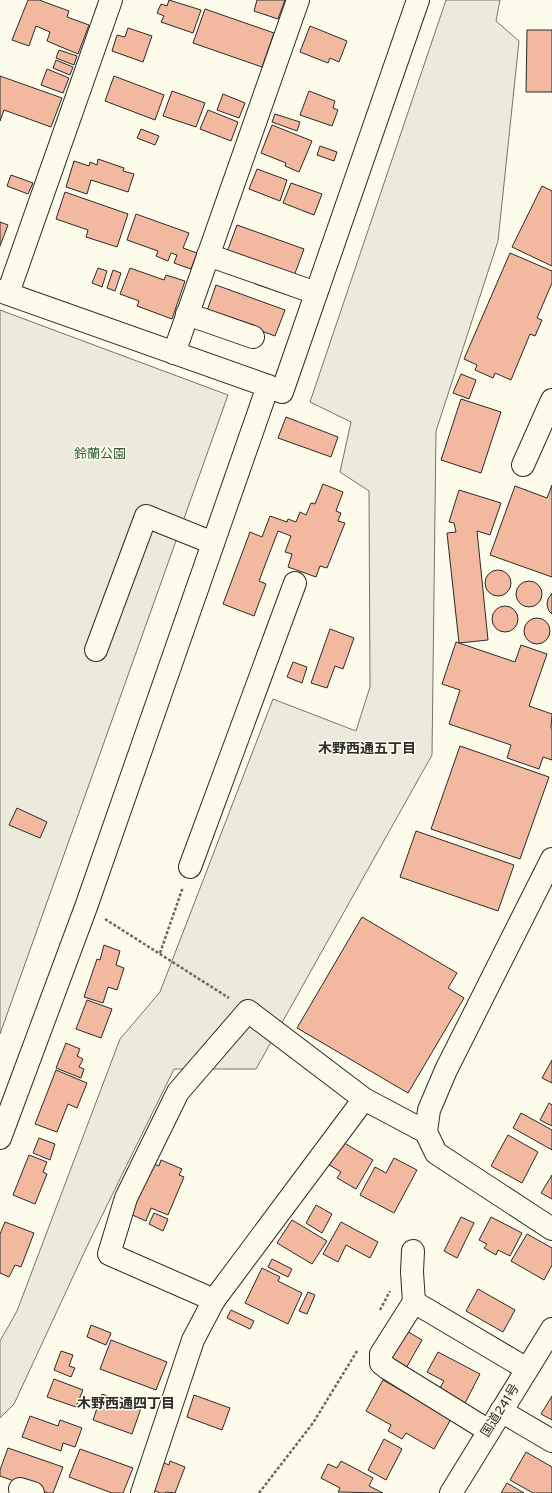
<svg xmlns="http://www.w3.org/2000/svg" width="552" height="1493" viewBox="0 0 552 1493" font-family="Overpass,'Noto Sans JP',sans-serif">
	<style>
		.green { fill: #ecebdb; stroke: #74746e }
		.building { fill: #f2b8a0; stroke: #2b2b2b }
		.lines { fill: none; stroke-linecap: round; stroke-linejoin: round }
		.minor-casing { stroke: #2b2b2b; stroke-width: 24 }
		.highway-casing { stroke: #2b2b2b; stroke-width: 24 }
		.path { stroke: #6a6964; stroke-width: 2.5; stroke-dasharray: 3 2; stroke-linecap: butt }
		.minor { stroke: #fdfbea; stroke-width: 22 }
		.highway { stroke: #fdfbea; stroke-width: 22 }
		.labels { text-anchor: middle; dominant-baseline: central; stroke-width: 3; stroke-linejoin: round; paint-order: stroke }
		.park-label { font-size: 13px; fill: #34623c; stroke: #fdfbea }
		.street-label { font-size: 13px; fill: #2b2b2b; stroke: #fdfbea }
		.neighbourhood-label { font-size: 14px; font-weight: bold; fill: #2b2b2b; stroke: #fdfbea }
	</style>
	<rect width="100%" height="100%" fill="#fdfbea"/>
	<!-- green -->
	<g class="green">
		<polygon points="446,0 500,0 496,21 519,41 498,241 436,431 432,755 256,1069 174,1069 90,1240 14,1404 0,1418 0,1341 17,1311 120,1039 160,992 273,699 356,731 370,687 369,491 340,472 351,422 310,402"/>
		<polygon points="0,310 228,395 0,1034"/>
	</g>
	<!-- building -->
	<g class="building">
		<polygon points="28,0 39,0 69,11 67,17 89,25 78,54 47,41 50,32 36,26 29,46 12,40"/>
		<polygon points="169,0 201,10 193,33 161,22 164,16 157,13 161,4 167,6"/>
		<polygon points="257,0 285,0 278,19 254,11"/>
		<polygon points="205,9 274,33 262,67 193,43"/>
		<polygon points="310,26 347,41 339,62 330,58 328,63 300,52"/>
		<polygon points="128,28 152,36 143,62 112,51 117,35 125,37"/>
		<polygon points="527,30 552,30 552,92 526,92"/>
		<polygon points="59,50 77,56 74,65 56,58"/>
		<polygon points="56,60 73,67 70,75 53,68"/>
		<polygon points="47,69 69,78 63,93 41,85"/>
		<polygon points="0,76 62,98 51,127 4,110 0,121"/>
		<polygon points="114,76 164,95 155,120 105,101"/>
		<polygon points="172,91 205,103 196,127 163,116"/>
		<polygon points="309,91 335,101 333,108 338,110 332,126 300,115"/>
		<polygon points="223,94 245,103 239,118 217,110"/>
		<polygon points="208,110 238,122 231,141 200,129"/>
		<polygon points="275,114 300,122 297,131 272,122"/>
		<polygon points="272,125 312,141 299,172 285,166 286,163 261,153"/>
		<polygon points="141,129 159,136 155,145 137,138"/>
		<polygon points="320,146 337,152 334,161 317,155"/>
		<polygon points="98,159 124,168 123,171 134,174 128,192 91,180 87,194 66,187 74,161 89,166 90,162 97,165"/>
		<polygon points="257,169 287,180 280,201 249,189"/>
		<polygon points="11,175 33,183 28,194 7,186"/>
		<polygon points="291,183 322,194 314,215 283,203"/>
		<polygon points="542,186 552,191 552,266 512,247"/>
		<polygon points="65,192 128,214 117,247 86,237 88,230 56,219"/>
		<polygon points="136,214 189,233 183,248 197,253 191,269 174,263 177,255 171,253 168,261 156,256 158,251 127,240"/>
		<polygon points="0,222 8,225 0,246"/>
		<polygon points="237,225 304,249 294,276 227,252"/>
		<polygon points="510,253 552,271 552,283 537,318 542,320 535,336 530,334 511,380 495,373 493,378 475,370 477,365 464,359"/>
		<polygon points="98,268 107,271 102,287 92,283"/>
		<polygon points="130,268 164,280 166,275 185,281 172,319 137,306 139,301 120,294"/>
		<polygon points="113,270 121,273 115,291 107,288"/>
		<polygon points="216,285 285,310 275,336 207,311"/>
		<polygon points="461,374 476,380 469,399 453,393"/>
		<polygon points="461,399 501,412 481,473 441,460"/>
		<polygon points="286,417 338,437 331,457 278,438"/>
		<polygon points="323,484 343,492 336,511 341,513 338,521 345,523 327,568 320,566 316,577 288,567 292,554 285,552 291,536 278,531 259,581 266,584 254,616 223,604 250,532 262,537 270,516 287,522 288,519 296,522 300,512 306,515 311,503 315,504"/>
		<polygon points="552,485 552,577 490,555 515,486 547,498"/>
		<polygon points="459,490 501,503 490,535 477,531 488,640 459,643 447,533 456,532 454,523 449,522"/>
		<circle cx="498" cy="583" r="13"/>
		<circle cx="529" cy="594" r="13"/>
		<polygon points="552,593 552,614 549,611 547,605 548,599"/>
		<circle cx="505" cy="619" r="13"/>
		<circle cx="537" cy="631" r="13"/>
		<polygon points="330,629 354,638 343,669 335,666 327,688 311,683"/>
		<polygon points="456,642 515,662 521,645 547,654 529,706 552,714 551,728 552,728 552,760 543,757 539,769 507,758 511,745 449,724 460,690 442,684"/>
		<polygon points="293,662 307,667 302,683 287,677"/>
		<polygon points="460,746 549,777 520,859 431,829"/>
		<polygon points="17,808 47,822 40,838 9,825"/>
		<polygon points="416,831 514,865 498,911 400,877"/>
		<polygon points="362,917 457,973 448,988 464,998 408,1093 297,1028"/>
		<polygon points="104,945 120,951 116,965 124,968 117,990 108,987 103,1003 84,997 97,959 100,960"/>
		<polygon points="87,1000 112,1009 101,1038 76,1029"/>
		<polygon points="66,1043 80,1049 77,1056 83,1059 79,1067 84,1069 81,1078 56,1068"/>
		<polygon points="552,1060 552,1083 542,1078"/>
		<polygon points="56,1070 87,1083 77,1108 68,1104 57,1132 35,1124"/>
		<polygon points="549,1103 552,1105 552,1126 540,1120"/>
		<polygon points="521,1113 552,1130 552,1150 513,1128"/>
		<polygon points="508,1135 538,1152 522,1183 491,1166"/>
		<polygon points="39,1138 55,1144 50,1160 33,1153"/>
		<polygon points="341,1141 373,1160 356,1189 337,1178 341,1172 328,1164"/>
		<polygon points="29,1155 47,1162 43,1172 47,1174 35,1204 13,1195"/>
		<polygon points="394,1158 417,1170 394,1213 360,1195 375,1167 386,1173"/>
		<polygon points="161,1160 182,1169 179,1175 184,1177 168,1215 151,1208 146,1221 130,1214 152,1163 159,1166"/>
		<polygon points="552,1175 552,1199 541,1193"/>
		<polygon points="316,1205 332,1214 322,1233 306,1223"/>
		<polygon points="154,1213 168,1219 163,1231 149,1224"/>
		<polygon points="461,1217 474,1223 457,1258 444,1251"/>
		<polygon points="491,1217 522,1233 510,1256 498,1250 496,1255 484,1248 487,1244 479,1240"/>
		<polygon points="292,1220 327,1241 312,1264 277,1243"/>
		<polygon points="5,1222 34,1233 21,1267 15,1265 9,1277 0,1273 0,1234"/>
		<polygon points="341,1222 378,1242 370,1258 346,1245 338,1262 323,1254"/>
		<polygon points="527,1234 552,1248 552,1265 544,1280 511,1261"/>
		<polygon points="272,1259 292,1269 288,1277 268,1267"/>
		<polygon points="262,1268 280,1277 278,1281 302,1293 288,1324 245,1303"/>
		<polygon points="478,1289 515,1310 503,1332 466,1311"/>
		<polygon points="308,1292 315,1295 307,1314 299,1311"/>
		<polygon points="231,1310 254,1321 250,1329 227,1318"/>
		<polygon points="91,1325 111,1333 106,1345 87,1337"/>
		<polygon points="405,1330 422,1340 405,1370 389,1360"/>
		<polygon points="111,1340 167,1362 156,1390 100,1369"/>
		<polygon points="61,1351 73,1355 69,1366 75,1368 71,1377 54,1370"/>
		<polygon points="438,1352 480,1374 464,1405 438,1391 444,1381 427,1372"/>
		<polygon points="54,1379 83,1390 76,1407 47,1397"/>
		<polygon points="383,1380 451,1419 434,1449 406,1433 402,1439 388,1431 391,1425 366,1411"/>
		<polygon points="102,1394 141,1408 132,1434 93,1420"/>
		<polygon points="194,1395 230,1408 222,1430 187,1417"/>
		<polygon points="552,1396 552,1420 541,1414"/>
		<polygon points="30,1416 58,1426 60,1420 82,1428 75,1447 63,1443 61,1451 22,1437"/>
		<polygon points="384,1439 402,1449 386,1480 368,1470"/>
		<polygon points="8,1448 63,1467 53,1493 48,1493 0,1476 0,1470"/>
		<polygon points="80,1449 133,1468 123,1493 112,1493 69,1477"/>
		<polygon points="526,1452 552,1467 552,1493 533,1493 510,1480"/>
		<polygon points="170,1461 185,1467 175,1493 166,1492 165,1493 160,1493 151,1489 162,1462 169,1465"/>
		<polygon points="341,1461 373,1478 369,1486 383,1493 338,1492 340,1488 321,1478 328,1464 337,1468"/>
		<polygon points="507,1483 524,1493 501,1493"/>
	</g>
	<g class="lines">
		<defs>
			<g id="minor">
				<polyline points="208,255 316,293"/>
				<polyline points="0,291 268,386"/>
				<polyline points="8,293 111,0"/>
				<polyline points="187,314 253,337"/>
				<polyline points="174,353 298,0"/>
				<polyline points="523,465 552,400"/>
				<polyline points="96,650 146,516 213,543"/>
				<polyline points="552,859 446,1070 429,1110 426,1132 436,1153 552,1229"/>
				<polyline points="190,867 295,583"/>
				<polyline points="0,1138 86,907 268,386 282,392 418,0"/>
				<polyline points="413,1251 412,1272 414,1302 381,1354 381,1363 387,1368 489,1431"/>
				<polyline points="214,1300 109,1254 126,1198 178,1092 248,1011 364,1099 426,1132"/>
				<polyline points="414,1302 527,1369"/>
				<polyline points="501,1411 552,1441"/>
				<polyline points="20,1489 33,1493"/>
				<polyline points="142,1493 193,1340 214,1300 364,1099"/>
			</g>
			<polyline id="highway" points="451,1493 552,1329"/>
		</defs>
		<!-- minor casing -->
		<use href="#minor" class="minor-casing"/>
		<!-- highway casing -->
		<use href="#highway" class="highway-casing"/>
		<!-- path -->
		<g class="path">
			<polyline points="105,919 229,998"/>
			<polyline points="160,953 183,887"/>
			<polyline points="380,1310 390,1291"/>
			<polyline points="259,1493 313,1423 357,1351"/>
		</g>
		<!-- minor -->
		<use href="#minor" class="minor"/>
		<!-- highway -->
		<use href="#highway" class="highway"/>
	</g>
	<g class="labels">
		<!-- park labels -->
		<g class="park-label">
			<text x="100" y="455">鈴蘭公園</text>
		</g>
		<!-- street labels -->
		<g class="street-label">
			<text transform="translate(501 1411) rotate(-58)">国道241号</text>
		</g>
		<!-- neighbourhood labels -->
		<g class="neighbourhood-label">
			<text x="367" y="749">木野西通五丁目</text>
			<text x="126" y="1404">木野西通四丁目</text>
		</g>
	</g>
</svg>
